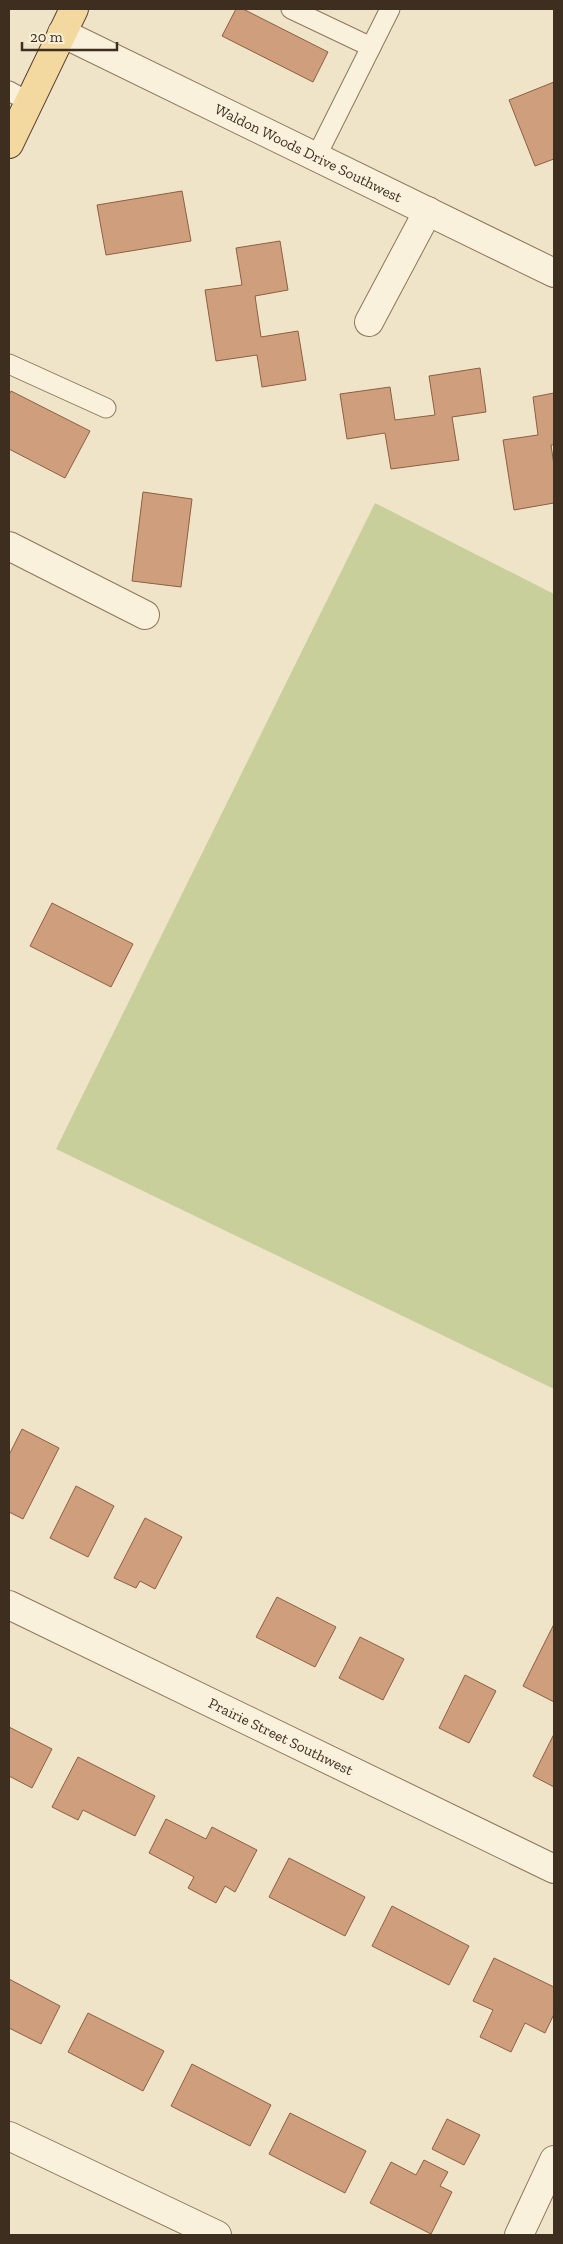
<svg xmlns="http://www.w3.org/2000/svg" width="563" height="2244" viewBox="0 0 563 2244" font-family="'Zilla Slab',serif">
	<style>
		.green { fill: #c9cf9b }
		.building { fill: #cf9f7d; stroke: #8d5f41 }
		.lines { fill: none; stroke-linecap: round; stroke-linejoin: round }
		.service-casing { stroke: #8d765c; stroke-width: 21 }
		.minor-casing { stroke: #8d765c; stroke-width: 30 }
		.tertiary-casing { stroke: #8d765c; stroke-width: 30 }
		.primary-casing { stroke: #5b4430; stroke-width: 30 }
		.service { stroke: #faf1dc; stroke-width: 19 }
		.minor { stroke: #faf1dc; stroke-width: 28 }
		.tertiary { stroke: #faf1dc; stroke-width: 28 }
		.primary { stroke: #f3d9a0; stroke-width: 28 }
		.labels { text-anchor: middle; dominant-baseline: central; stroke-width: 4.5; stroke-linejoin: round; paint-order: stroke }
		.street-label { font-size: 15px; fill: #3d2e20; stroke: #f7eed8 }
	</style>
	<rect width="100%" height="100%" fill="#f0e4c8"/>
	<!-- green -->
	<polygon class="green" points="375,503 554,594 554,1389 56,1149"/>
	<!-- building -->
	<g class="building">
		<polygon points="236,9 243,9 328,52 313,82 222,36"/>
		<polygon points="554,82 554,159 535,166 509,100"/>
		<polygon points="182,191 191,241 106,255 97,205"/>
		<polygon points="280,241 288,290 255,296 261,337 298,331 306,380 262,387 257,355 216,361 205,290 242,285 236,248"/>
		<polygon points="480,368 486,412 452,417 459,460 391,469 385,433 347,439 340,394 390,387 395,420 435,415 429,376"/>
		<polygon points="11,391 90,431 65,478 9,449 9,395"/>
		<polygon points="554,393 554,445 551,445 554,465 554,503 514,510 503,440 538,435 533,397"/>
		<polygon points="143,492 192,499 181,587 132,581"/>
		<polygon points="52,903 133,944 111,987 30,946"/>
		<polygon points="22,1429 59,1448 23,1519 9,1512 9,1455"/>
		<polygon points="76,1486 114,1506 88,1557 50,1538"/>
		<polygon points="145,1518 182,1537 155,1589 140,1581 136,1588 114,1578"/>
		<polygon points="277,1597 336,1627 315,1667 256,1637"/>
		<polygon points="554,1624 554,1702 523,1686"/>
		<polygon points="360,1637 404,1659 383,1700 339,1678"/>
		<polygon points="465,1675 496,1691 469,1743 439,1728"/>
		<polygon points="9,1727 52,1749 32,1788 9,1776"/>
		<polygon points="554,1734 554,1787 533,1776"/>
		<polygon points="78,1757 155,1796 135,1836 83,1810 78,1820 52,1807"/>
		<polygon points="166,1819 206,1839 212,1827 257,1850 235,1892 225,1886 216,1903 188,1888 194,1877 149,1853"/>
		<polygon points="289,1858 365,1897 345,1936 269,1897"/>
		<polygon points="392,1906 469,1946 449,1985 372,1946"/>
		<polygon points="494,1958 554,1987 554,2014 545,2033 525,2023 511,2052 480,2037 493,2010 473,2001"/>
		<polygon points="9,1979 60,2006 41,2044 9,2028"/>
		<polygon points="88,2013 164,2051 143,2091 68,2052"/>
		<polygon points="192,2064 271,2105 250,2146 171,2106"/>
		<polygon points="290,2113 366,2151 345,2193 269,2154"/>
		<polygon points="447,2119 480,2135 464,2165 432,2149"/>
		<polygon points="424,2160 448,2172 440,2186 452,2192 431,2234 370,2203 391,2162 416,2175"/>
	</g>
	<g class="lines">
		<defs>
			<g id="service">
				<polyline points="291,9 371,47"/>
				<polyline points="9,91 29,102"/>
				<polyline points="316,157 390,9"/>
				<polyline points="9,364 106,408"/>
			</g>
			<g id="minor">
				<path id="s1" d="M 62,33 L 554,273"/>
				<polyline points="369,322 428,211"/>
				<polyline points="9,546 145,615"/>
				<polyline points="9,2136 217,2235"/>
				<polyline points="519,2235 554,2160"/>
			</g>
			<g id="tertiary">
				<path id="s2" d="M 9,1605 L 554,1869"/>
			</g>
			<polyline id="primary" points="9,144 74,9"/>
		</defs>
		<!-- service casing -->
		<use href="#service" class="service-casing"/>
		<!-- minor casing -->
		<use href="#minor" class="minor-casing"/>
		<!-- tertiary casing -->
		<use href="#tertiary" class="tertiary-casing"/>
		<!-- primary casing -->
		<use href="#primary" class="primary-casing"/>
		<!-- service -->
		<use href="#service" class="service"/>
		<!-- minor -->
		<use href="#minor" class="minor"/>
		<!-- tertiary -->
		<use href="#tertiary" class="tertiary"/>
		<!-- primary -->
		<use href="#primary" class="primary"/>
	</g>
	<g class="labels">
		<!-- street labels -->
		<g class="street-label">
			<text stroke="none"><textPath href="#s1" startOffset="274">Waldon Woods Drive Southwest</textPath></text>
			<text stroke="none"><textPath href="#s2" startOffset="302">Prairie Street Southwest</textPath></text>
		</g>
	</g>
	<!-- border -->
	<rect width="563" height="2244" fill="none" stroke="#3d2e20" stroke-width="20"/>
	<!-- scale -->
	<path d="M22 42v8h95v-8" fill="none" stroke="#3d2e20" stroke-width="2.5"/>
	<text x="30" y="42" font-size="15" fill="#3d2e20" stroke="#f7eed8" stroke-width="4" paint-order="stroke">20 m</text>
</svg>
